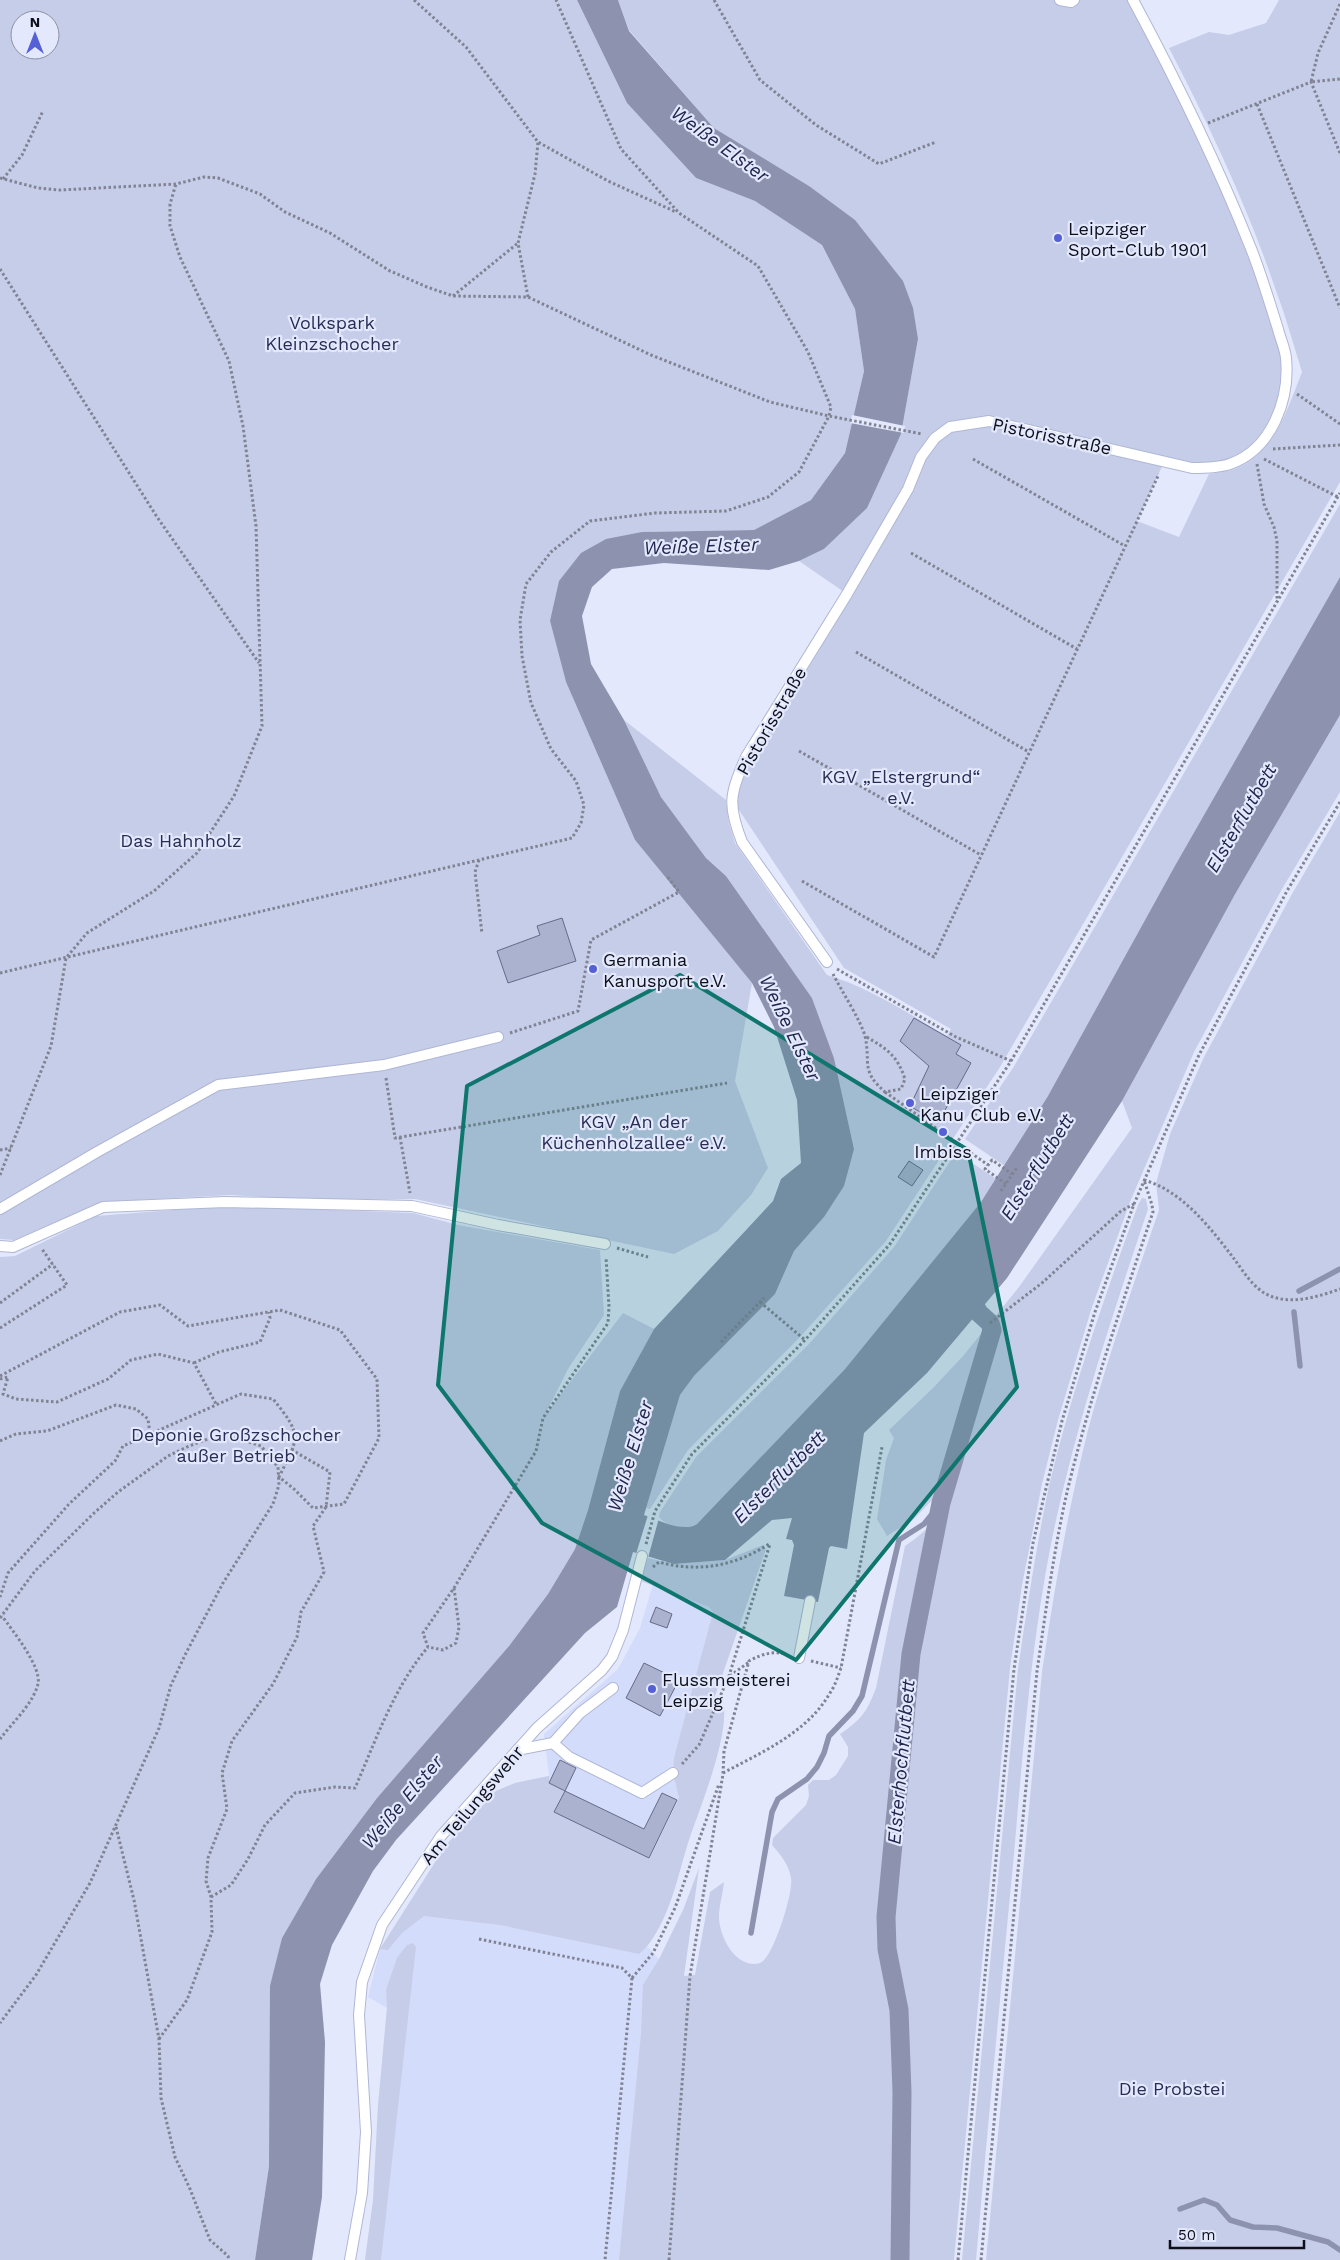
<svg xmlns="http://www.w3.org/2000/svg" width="1340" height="2260" viewBox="0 0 1340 2260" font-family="'Work Sans',sans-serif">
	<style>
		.built { fill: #d4dcfc }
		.green { fill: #c6cde9; fill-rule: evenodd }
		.water { fill: #8d93af }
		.pier { fill: #e3e8fc }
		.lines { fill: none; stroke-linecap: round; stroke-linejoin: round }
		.stream { stroke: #8d93af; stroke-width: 5.5 }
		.canal { stroke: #8d93af; stroke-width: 19 }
		.building { fill: #abb2cf; stroke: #646a87 }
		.service-casing { stroke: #afb7d6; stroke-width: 12 }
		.path { stroke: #808393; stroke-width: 3; stroke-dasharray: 2.5 2.5; stroke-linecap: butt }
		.service { stroke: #fff; stroke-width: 10 }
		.marked { fill: #0f766e; fill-opacity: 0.2; stroke: #0f766e; stroke-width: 4; stroke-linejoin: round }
		.poi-dot { fill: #555fd6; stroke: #e3e8fc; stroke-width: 2 }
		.labels { text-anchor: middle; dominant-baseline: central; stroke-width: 4.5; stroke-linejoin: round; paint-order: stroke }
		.poi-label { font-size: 18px; fill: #0d0f1a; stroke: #e3e8fc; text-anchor: start }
		.park-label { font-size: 18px; fill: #272d55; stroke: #e3e8fc }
		.street-label { font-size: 18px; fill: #0d0f1a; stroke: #e3e8fc }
		.water-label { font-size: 19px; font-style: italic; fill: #21264e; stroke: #e3e8fc }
	</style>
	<rect width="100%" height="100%" fill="#e3e8fc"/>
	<!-- built -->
	<polygon class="built" points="653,1584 709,1607 713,1612 673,1773 679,1798 656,1933 647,1946 659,1959 633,2260 365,2260 373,2201 378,2106 387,2008 368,1997 380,1949 446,1845 496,1791 515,1783 549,1776 544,1734 618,1669 640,1628"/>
	<!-- green -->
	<g class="green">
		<path d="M 0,0 L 577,0 L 627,103 L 696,178 L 755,201 L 822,245 L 855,309 L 864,371 L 845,453 L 811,500 L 754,530 L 642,532 L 550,621 L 566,682 L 635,840 L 752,983 L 735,1081 L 768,1168 L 751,1195 L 718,1231 L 674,1254 L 415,1199 L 316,1200 L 230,1195 L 101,1202 L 14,1240 L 0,1239 ZM 20,20 L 50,20 L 50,50 L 20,50 Z"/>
		<path d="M 618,0 L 1133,0 L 1231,199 L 1286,357 L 1280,409 L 1251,452 L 1208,467 L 1164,462 L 1137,521 L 1179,537 L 1209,474 C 1216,473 1225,472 1232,470 C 1274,455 1287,410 1302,372 C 1293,343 1285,314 1274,285 C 1246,203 1209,125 1169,48 L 1209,32 L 1229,35 L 1266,23 L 1279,0 L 1340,0 L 1340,482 L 1000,1067 L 886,1241 L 801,1336 L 688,1450 L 650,1509 L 646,1508 L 680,1395 L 694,1376 L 775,1294 L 794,1251 L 824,1217 L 854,1149 L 834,1058 L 812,998 L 726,876 L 706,858 L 661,797 L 624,720 L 726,800 L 729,823 L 735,843 L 827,975 C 869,987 909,1014 947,1036 L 951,1029 L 844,968 L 739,810 L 731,803 L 736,781 L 847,594 L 799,561 L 824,549 L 866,508 L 901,434 L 918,339 L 809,186 L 714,128 L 629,30 Z"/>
		<path d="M 1340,504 L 1340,577 L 1176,864 L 1234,896 L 1340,715 L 1340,792 L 1282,889 L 1194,1052 L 1130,1202 L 1091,1310 L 1058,1420 L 1042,1484 L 1022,1585 L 1010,1668 L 954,2260 L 619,2260 L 641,2034 L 643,1985 L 659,1959 L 683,1910 L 699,1868 L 684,1976 L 695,1975 L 710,1892 L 724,1882 C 723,1893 719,1906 719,1917 C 719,1936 736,1970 760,1963 C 773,1959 794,1891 791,1878 C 789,1865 781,1855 772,1845 L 773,1838 L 806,1805 L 809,1796 L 808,1785 L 813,1780 L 829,1780 L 836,1775 L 848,1756 L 848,1747 L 840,1734 C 861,1720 867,1712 876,1688 L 905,1546 C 926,1531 938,1522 941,1495 L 935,1497 L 914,1519 L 887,1536 L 877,1519 L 886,1460 L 894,1438 L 889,1430 L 934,1387 L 963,1356 L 1019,1287 L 1132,1128 L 1122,1101 L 1188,977 L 1048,1096 L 1005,1166 L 965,1139 L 1013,1068 Z"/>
		<path d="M 1340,812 L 1340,2260 L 986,2260 L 1042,1672 C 1054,1590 1068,1510 1088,1430 C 1108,1356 1134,1283 1159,1210 L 1156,1183 L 1170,1134 L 1204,1057 L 1292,894 Z"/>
		<path d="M 956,1152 L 996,1179 L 981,1202 L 845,1369 L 697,1524 C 687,1530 666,1527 659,1517 L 660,1512 L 696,1457 L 809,1344 L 894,1247 Z"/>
		<path d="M 1142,1198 L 1146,1199 L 1148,1209 C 1111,1320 1074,1430 1051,1544 C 1031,1646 1023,1750 1014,1854 C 1001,1989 988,2124 976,2260 L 962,2260 L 1018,1669 C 1027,1608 1036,1547 1049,1486 C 1072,1390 1104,1298 1138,1205 Z"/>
		<polygon points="225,1206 413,1213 458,1225 600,1250 604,1315 568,1369 545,1415 623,1313 654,1329 620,1391 588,1510 575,1549 548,1594 509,1646 377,1798 316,1879 282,1938 269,2166 255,2260 0,2260 0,1257 15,1256 96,1216"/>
		<path d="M 763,1545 L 766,1549 L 713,1702 L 724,1707 C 727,1742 701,1805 689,1840 C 679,1871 673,1905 656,1933 C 651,1942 646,1948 639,1954 L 500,1925 L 424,1916 L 402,1933 L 388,1950 L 380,1949 L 446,1845 L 496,1791 L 515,1783 L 549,1776 L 549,1783 L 565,1791 L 554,1812 L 650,1858 L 679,1798 L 673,1773 L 674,1758 L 713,1612 L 709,1607 L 641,1581 L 648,1558 L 674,1564 L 725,1560 Z"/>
		<polygon points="413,1943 416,1947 383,2242 381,2260 365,2260 373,2201 378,2106 387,2008 386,1990 397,1958 407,1945"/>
	</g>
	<!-- water -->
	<path class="water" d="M 577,0 L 618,0 L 629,31 L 714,128 L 809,186 L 855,220 L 903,281 L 913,308 L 918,339 L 901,434 L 867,508 L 824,549 L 799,561 L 769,570 L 664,563 L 612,569 L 592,587 L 582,616 L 591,664 L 624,720 L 661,797 L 706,858 L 726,876 L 812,998 L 834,1058 L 854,1149 L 844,1186 L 824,1217 L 794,1251 L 775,1294 L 694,1376 L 680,1395 L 644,1515 C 659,1520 682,1533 697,1524 L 845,1369 L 981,1202 L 1048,1096 L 1176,864 L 1340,577 L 1340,715 L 1234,896 L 1122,1101 L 1007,1278 L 927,1373 L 864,1433 L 847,1549 L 831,1546 L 829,1548 L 818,1602 L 784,1596 L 794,1545 L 792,1540 L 786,1539 L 792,1518 L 772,1520 L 725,1560 L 674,1564 L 633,1552 L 617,1607 L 585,1633 L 396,1840 L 373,1871 L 332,1945 L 320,1984 L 325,2042 L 322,2197 L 312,2260 L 255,2260 L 269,2166 L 270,1986 L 282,1938 L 316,1879 L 377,1798 L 509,1646 L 548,1594 L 575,1549 L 588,1510 L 620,1391 L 654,1329 L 773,1201 L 781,1179 L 801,1163 L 797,1100 L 774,1027 L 752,983 L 635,840 L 566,682 L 550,621 L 559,581 L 581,553 L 606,539 L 642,532 L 754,530 L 811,500 L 845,453 L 864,371 L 855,309 L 822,245 L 755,201 L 696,178 L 627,103 Z"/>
	<!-- pier -->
	<g class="pier">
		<polygon points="852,415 905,426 904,433 850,423"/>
		<polygon points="648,1515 659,1518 648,1558 636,1554"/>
	</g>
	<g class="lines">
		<!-- stream -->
		<g class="stream">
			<polyline points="1299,1291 1340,1269"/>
			<polyline points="1294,1312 1300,1366"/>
			<polyline points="751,1933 772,1812 778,1799 807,1779 817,1767 824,1753 829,1736 853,1711 862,1696 899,1540 924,1524 941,1503"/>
			<polyline points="1180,2209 1204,2200 1217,2205 1230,2220 1253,2227 1277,2228 1328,2242 1340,2250"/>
		</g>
		<!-- canal -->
		<polyline class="canal" points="900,2260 902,2092 899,2010 887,1949 886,1917 911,1654 941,1503 992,1330 990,1323 979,1313 967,1292"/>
	</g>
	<!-- building -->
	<g class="building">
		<polygon points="562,918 576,961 508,983 497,951 540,935 537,926"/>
		<polygon points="914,1018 961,1045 956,1054 971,1063 938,1123 910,1106 929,1066 900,1041"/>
		<polygon points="909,1161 923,1170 912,1186 898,1177"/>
		<polygon points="656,1607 672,1614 667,1628 650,1622"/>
		<polygon points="644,1663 679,1680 660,1716 626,1698"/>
		<polygon points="560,1760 576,1768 565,1791 549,1783"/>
		<polygon points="565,1791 644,1829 662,1793 677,1800 649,1858 554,1812"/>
	</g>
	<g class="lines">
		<defs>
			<g id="service">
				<polyline points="1060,0 1071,2 1074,0"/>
				<path d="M 827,962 L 742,842 C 727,804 730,794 746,757 L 847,594 L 908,489 L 921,457 L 935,438 L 950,427 L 989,421 L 1192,468 C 1204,468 1218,468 1230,464 C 1272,449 1290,399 1286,358 C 1285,348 1280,338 1278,329 C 1269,301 1261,273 1250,246 C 1216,161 1176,80 1133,0"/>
				<polyline points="0,1209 97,1152 218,1085 384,1065 498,1037"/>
				<polyline points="0,1246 13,1247 103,1207 225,1202 412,1206 498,1225 605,1244"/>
				<polyline points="799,1658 810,1601"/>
				<polyline points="553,1743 569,1757 642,1793 673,1773"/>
				<polyline points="517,1750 553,1743 580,1713 613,1688"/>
				<polyline points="350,2260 362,2193 366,2132 359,2015 362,1982 382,1925 441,1836 537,1728 602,1670 612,1657 623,1630 642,1556"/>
			</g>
		</defs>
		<!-- service casing -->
		<use href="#service" class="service-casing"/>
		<!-- path -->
		<g class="path">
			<polyline points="414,0 466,47 538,142 608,181 676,212"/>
			<polyline points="714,0 760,80 816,125 879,164 936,142"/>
			<polyline points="1340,4 1318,53 1311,82 1340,79"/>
			<polyline points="1257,104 1340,308"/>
			<polyline points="1208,123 1311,82 1340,153"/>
			<polyline points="0,178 38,188 60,190 176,184 204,177 218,178 260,194 285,212 330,233 390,271 427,287 453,296 528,297 651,355 770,402 829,416 922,434"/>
			<polyline points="3,179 22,155 43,111"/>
			<polyline points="0,269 157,517 259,663"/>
			<polyline points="453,296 518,243"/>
			<polyline points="528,297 518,243 535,174 538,142"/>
			<polyline points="1297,394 1340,424"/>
			<polyline points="1273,449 1340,445"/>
			<polyline points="973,459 1125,546"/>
			<polyline points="1264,459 1338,497"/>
			<polyline points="1257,464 1264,504 1274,527 1277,541 1277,602"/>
			<polyline points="911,553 1077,649"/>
			<polyline points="856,652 1029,752"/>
			<polyline points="799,751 981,855"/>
			<polyline points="479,860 475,872 482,934"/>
			<polyline points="802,881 934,957 1159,474"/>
			<polyline points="837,969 956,1037 1011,1061"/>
			<polyline points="0,973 572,838 581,823 584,805 576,781 551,749 531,703 522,656 520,620 526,584 551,552 590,521 655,513 726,511 768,497 799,472 829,416 831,407 808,352 758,266 679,213 621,149 556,0"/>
			<path d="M 833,974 C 841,990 861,1021 865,1036 C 871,1063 860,1070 885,1092 L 901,1089 L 905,1079 C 897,1055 887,1049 865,1036"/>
			<polyline points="510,1033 578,1011 591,940 679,892 667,876"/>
			<polyline points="386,1078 395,1138 727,1083"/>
			<polyline points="885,1092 988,1165"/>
			<polyline points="400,1137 410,1193"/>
			<polyline points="0,1150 11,1148"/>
			<polyline points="0,1175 51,1046 66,958 87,933 154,891 197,853 234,796 262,726 256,526 243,426 229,361 180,257 170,226 170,204 176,184"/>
			<path d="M 1144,1180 C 1183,1191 1212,1230 1235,1260 C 1243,1271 1253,1287 1266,1294 C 1289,1306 1317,1297 1340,1289"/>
			<polyline points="1006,1184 985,1169 992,1160 1012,1174"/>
			<polyline points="1001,1191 1018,1166"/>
			<polyline points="617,1248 648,1257"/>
			<polyline points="760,1302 805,1340"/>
			<polyline points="0,1303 53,1264"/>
			<polyline points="990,1323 1042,1283 1121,1211 1134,1204"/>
			<polyline points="0,1328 67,1285 42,1249"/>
			<polyline points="721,1342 764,1298"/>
			<polyline points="194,1363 219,1352 260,1342 270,1318 269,1312"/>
			<path d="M 0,1376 L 120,1312 L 160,1305 L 188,1326 L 280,1310 L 340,1330 L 377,1379 L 379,1438 L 344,1504 L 313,1508 L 294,1489 L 279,1477 C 299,1437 303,1436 273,1399 L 241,1394 L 123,1446 L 115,1461 L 69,1504 L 8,1573 L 0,1597"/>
			<polyline points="0,1379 8,1377 3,1394 16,1399 57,1402 108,1379 131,1360 158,1354 194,1363 216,1404"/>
			<polyline points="0,1441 16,1434 47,1431 116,1405 136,1409 148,1419 150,1434"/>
			<polyline points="646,1544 655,1511 692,1454 805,1340 890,1244 1011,1061 1340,493"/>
			<path d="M 653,1567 L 659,1562 C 698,1573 735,1566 769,1544"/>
			<polyline points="454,1588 459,1627 456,1643 443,1650 428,1647 423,1633 454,1588 536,1451 543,1418 608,1323 609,1307 606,1257"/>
			<polyline points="0,1618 35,1571 93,1514 118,1492 168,1456 189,1446 208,1439 226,1437 240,1439 261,1446 278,1467 279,1485 273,1504 223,1583 186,1653 171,1685 159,1728 90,1883 36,1975 0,2023"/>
			<polyline points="811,1661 841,1668"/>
			<polyline points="730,1676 749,1662"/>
			<path d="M 0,1739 C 12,1723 33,1704 38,1684 C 42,1667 12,1630 2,1616"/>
			<polyline points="682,1764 699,1745 729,1676 770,1544"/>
			<path d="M 723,1773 C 762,1752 807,1733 830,1693 C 835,1686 838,1676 841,1668 L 882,1447"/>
			<polyline points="116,1827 134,1900 159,2039 161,2098 175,2157 190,2189 210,2240 228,2256 229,2260"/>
			<path d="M 211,1897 L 231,1885 L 248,1859 L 265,1825 L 295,1793 L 335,1787 L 355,1788 C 376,1740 394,1687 428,1647"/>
			<polyline points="479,1939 622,1968 632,1978 605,2260"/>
			<polyline points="632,1978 653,1953 675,1908 719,1784"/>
			<polyline points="159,2039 187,2000 212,1932 211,1897 206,1881 208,1858 227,1809 222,1773 232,1741 273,1684 297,1637 301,1612 324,1572 313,1526 326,1507 330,1472 292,1450"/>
			<path d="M 669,2260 L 690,1976 L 723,1774 L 724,1751 L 749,1661 C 762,1654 772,1651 786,1654"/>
			<polyline points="958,2260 1014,1669 1033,1543 1062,1421 1095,1312 1134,1204 1199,1055 1287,891 1340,802"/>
			<path d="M 981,2260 L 1037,1671 C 1046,1610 1054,1548 1068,1488 C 1091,1394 1122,1304 1153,1212 L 1152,1205 L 1144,1180"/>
		</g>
		<!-- service -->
		<use href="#service" class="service"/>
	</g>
	<!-- marked area -->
	<path class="marked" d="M 680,975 L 968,1150 L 1017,1387 L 796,1660 L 542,1523 L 438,1385 L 467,1086 Z"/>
	<!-- markers -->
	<g class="poi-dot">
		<circle cx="1058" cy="238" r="5"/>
		<circle cx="593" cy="969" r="5"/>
		<circle cx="910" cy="1103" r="5"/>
		<circle cx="943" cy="1132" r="5"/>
		<circle cx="652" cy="1689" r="5"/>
	</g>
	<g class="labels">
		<!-- poi labels -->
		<g class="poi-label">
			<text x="1068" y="228">Leipziger<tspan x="1068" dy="21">Sport-Club 1901</tspan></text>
			<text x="603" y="959">Germania<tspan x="603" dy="21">Kanusport e.V.</tspan></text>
			<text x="920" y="1093">Leipziger<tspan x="920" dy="21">Kanu Club e.V.</tspan></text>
			<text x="943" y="1151" text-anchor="middle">Imbiss</text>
			<text x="662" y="1679">Flussmeisterei<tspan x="662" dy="21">Leipzig</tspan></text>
		</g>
		<!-- park labels -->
		<g class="park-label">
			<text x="332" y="322">Volkspark<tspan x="332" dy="21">Kleinzschocher</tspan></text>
			<text x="901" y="776">KGV „Elstergrund“<tspan x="901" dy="21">e.V.</tspan></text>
			<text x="181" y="840">Das Hahnholz</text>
			<text x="634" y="1121">KGV „An der<tspan x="634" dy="21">Küchenholzallee“ e.V.</tspan></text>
			<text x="236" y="1434">Deponie Großzschocher<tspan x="236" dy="21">außer Betrieb</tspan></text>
			<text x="1172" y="2088">Die Probstei</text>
		</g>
		<!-- street labels -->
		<g class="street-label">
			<text transform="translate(1052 436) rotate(12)">Pistorisstraße</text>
			<text transform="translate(771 721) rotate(-60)">Pistorisstraße</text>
			<text transform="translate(472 1805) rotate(-50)">Am Teilungswehr</text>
		</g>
		<!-- water labels -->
		<g class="water-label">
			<text transform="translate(720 144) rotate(36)">Weiße Elster</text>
			<text transform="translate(701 546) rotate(-2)">Weiße Elster</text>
			<text transform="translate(1241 818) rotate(-60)">Elsterflutbett</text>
			<text transform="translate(790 1028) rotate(64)">Weiße Elster</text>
			<text transform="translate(1037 1167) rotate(-58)">Elsterflutbett</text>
			<text transform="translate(630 1456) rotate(-73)">Weiße Elster</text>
			<text transform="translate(779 1477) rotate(-45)">Elsterflutbett</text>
			<text transform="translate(901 1762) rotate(-85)">Elsterhochflutbett</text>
			<text transform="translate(402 1802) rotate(-50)">Weiße Elster</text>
		</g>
	</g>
	<!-- north arrow -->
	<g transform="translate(35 35)"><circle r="24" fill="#e3e8fc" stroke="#8d91a2"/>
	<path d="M0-4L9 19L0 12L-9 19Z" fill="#555fd6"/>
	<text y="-8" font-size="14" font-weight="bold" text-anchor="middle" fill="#0d0f1a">N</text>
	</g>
	<!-- scale -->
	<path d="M1170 2240v8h134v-8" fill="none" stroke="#0d0f1a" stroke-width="2.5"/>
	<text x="1178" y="2240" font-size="15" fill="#0d0f1a" stroke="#e3e8fc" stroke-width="4" paint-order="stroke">50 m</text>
</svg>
